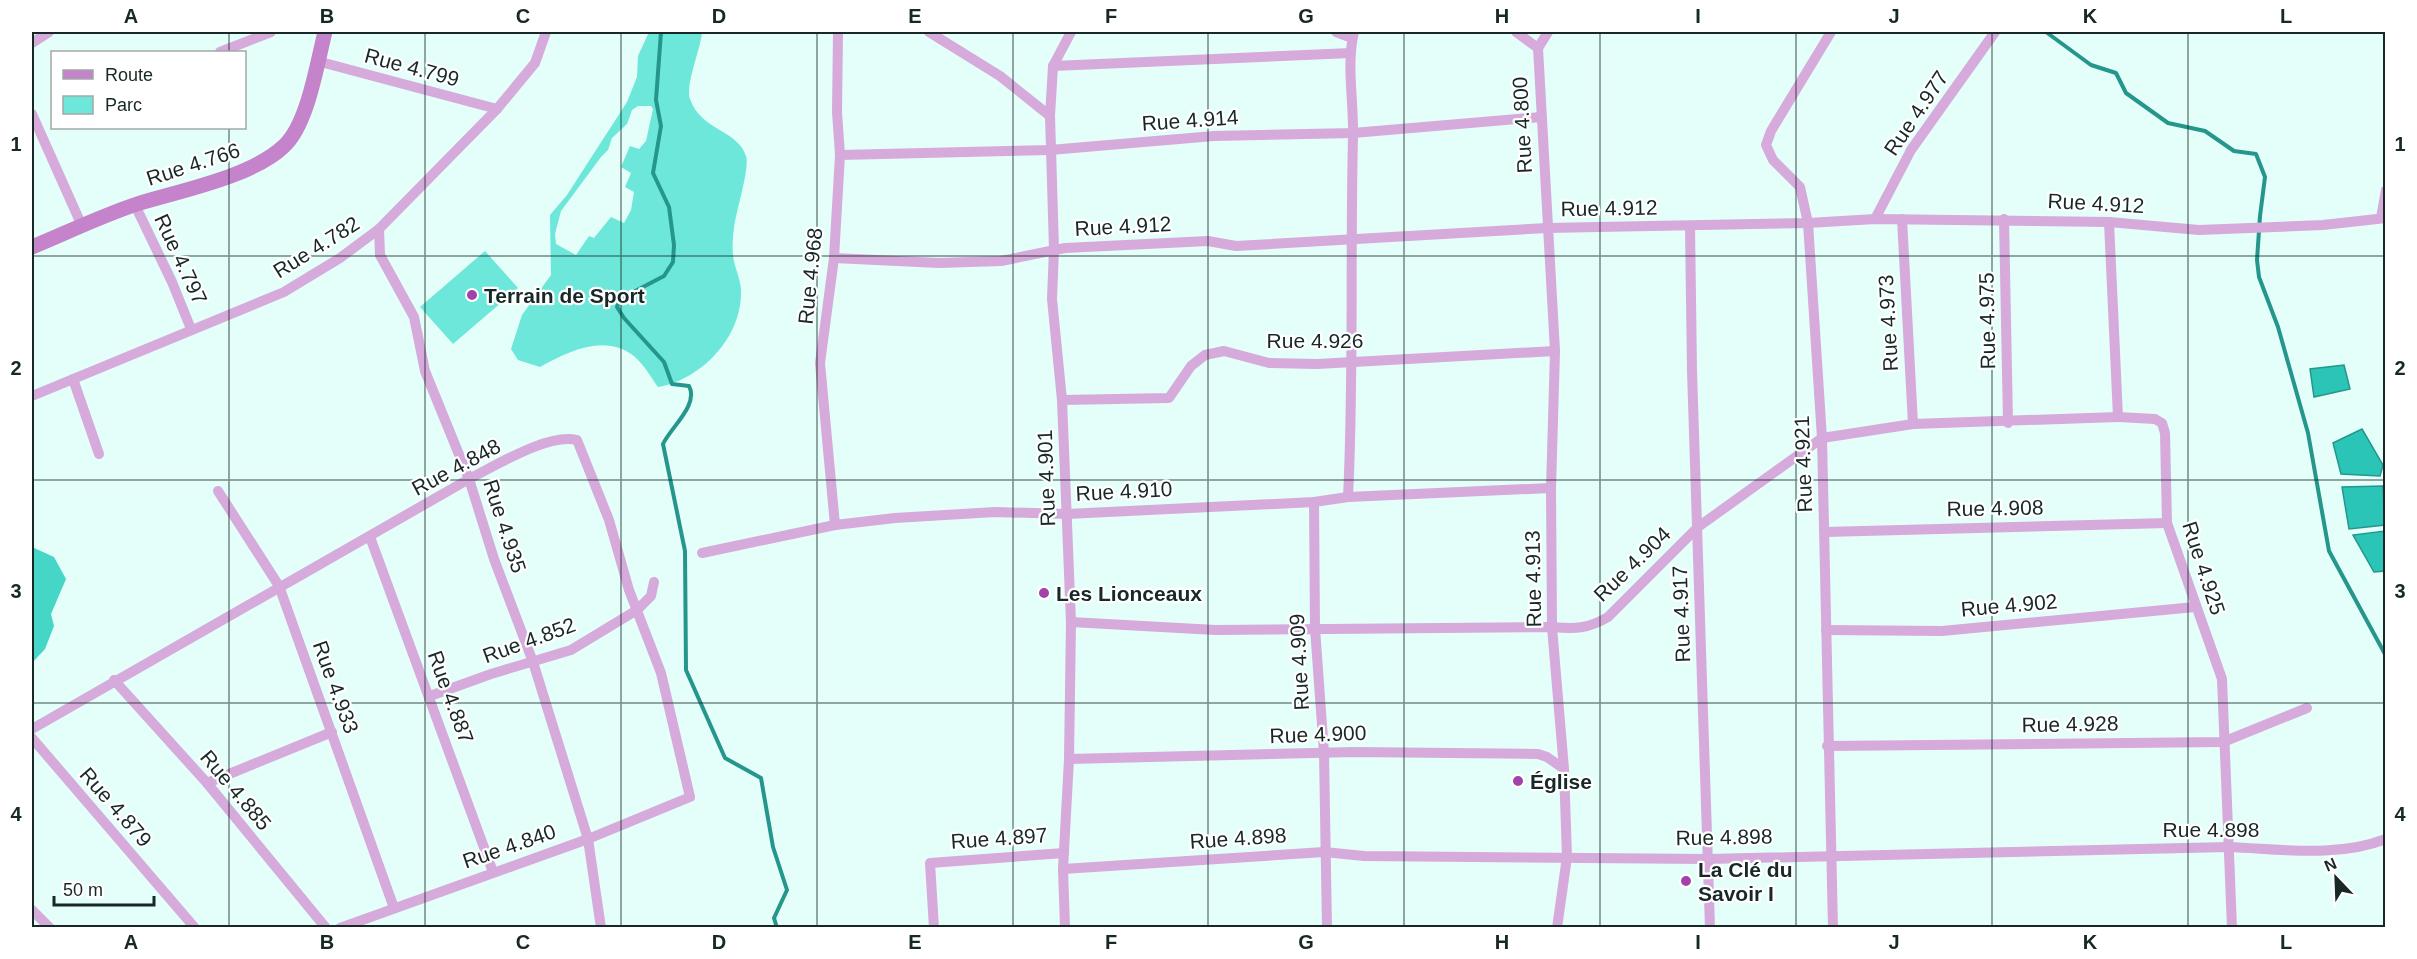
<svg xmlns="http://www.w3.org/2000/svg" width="2417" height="959" viewBox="0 0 2417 959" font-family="Arial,sans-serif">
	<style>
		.green { fill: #6de7d9; fill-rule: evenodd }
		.forest { fill: #46d6c8 }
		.water { fill: #2bc5b7; stroke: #25968c; stroke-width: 1.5 }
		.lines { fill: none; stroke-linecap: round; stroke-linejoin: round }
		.stream { stroke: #25968c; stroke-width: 4 }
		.street { stroke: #d6aada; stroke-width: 10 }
		.secondary { stroke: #c483ca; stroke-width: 15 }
		.grid { fill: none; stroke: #172826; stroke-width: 1.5; stroke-opacity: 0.55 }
		.poi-dot { fill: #a243ac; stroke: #fff; stroke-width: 2 }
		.labels { text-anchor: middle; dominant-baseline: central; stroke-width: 4.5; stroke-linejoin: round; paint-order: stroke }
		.street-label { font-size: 21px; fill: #172826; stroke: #fff }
		.poi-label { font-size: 21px; font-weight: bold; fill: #172826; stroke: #fff; text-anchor: start }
		.neatline { fill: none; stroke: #172826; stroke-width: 2 }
		.grid-label { font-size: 20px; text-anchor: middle; font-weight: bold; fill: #172826 }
	</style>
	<rect width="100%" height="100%" fill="#e4fefa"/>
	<!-- green -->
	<g class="green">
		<path d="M 649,32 L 702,32 C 701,48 685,85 690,99 C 701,131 737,129 746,156 C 750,168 736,211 734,228 C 733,236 732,246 733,255 C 734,267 741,279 741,291 C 742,336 703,379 658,387 C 651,377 644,365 635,357 C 606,333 569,351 540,367 L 518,360 L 511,349 L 522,315 L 551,275 L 550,215 L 567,195 L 627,102 L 637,77 L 638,56 ZM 638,106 L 651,106 L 653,109 L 646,141 L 639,149 L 630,146 L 621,167 L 631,173 L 625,187 L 634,192 L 631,210 L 624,223 L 611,217 L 594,238 L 589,236 L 576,255 L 556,244 L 555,234 L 561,211 L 601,157 L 608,150 L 612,138 L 627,124 L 632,110 Z"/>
		<polygon points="485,251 518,288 453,344 420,307"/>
	</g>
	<!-- forest -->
	<polygon class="forest" points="32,547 54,557 66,579 51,614 54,626 45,649 32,663"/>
	<!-- water -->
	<g class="water">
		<polygon points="2344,365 2350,389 2314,397 2310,369"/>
		<polygon points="2362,429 2383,465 2380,476 2341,474 2333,443"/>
		<polygon points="2383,486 2385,525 2349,529 2342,487"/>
		<polygon points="2385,531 2385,571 2374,572 2353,535"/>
	</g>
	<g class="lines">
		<!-- stream -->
		<g class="stream">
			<path d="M 661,32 L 656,100 L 661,126 L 653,173 L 669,207 L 674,245 L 673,262 L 664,276 L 620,299 L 617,307 L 624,318 L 664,362 L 672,384 L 689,386 C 699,405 671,427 663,444 L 685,551 L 686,670 L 725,758 L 761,778 L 773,847 L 787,890 L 774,918 L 777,928"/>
			<polyline points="2046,32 2091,65 2116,73 2126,93 2168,123 2205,131 2234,151 2256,154 2265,177 2260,216 2257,260 2259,277 2278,327 2308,433 2329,551 2386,656"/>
		</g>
		<!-- street -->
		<g class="street">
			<polyline points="929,32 1000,76 1050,116"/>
			<polyline points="1336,32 1352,38"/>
			<polyline points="1516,32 1538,48 1555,351 1551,488 1552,627 1564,769 1567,857 1557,928"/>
			<polyline points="1831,32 1771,131 1766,145 1773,160 1800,187 1808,223 1822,438 1833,928"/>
			<polyline points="32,43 49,32"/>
			<polyline points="1538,48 1548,32"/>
			<polyline points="220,52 271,32"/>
			<polyline points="317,61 497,109"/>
			<polyline points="1053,66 1351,53"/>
			<polyline points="32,114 82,226"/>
			<polyline points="840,155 1050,150 1214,136 1353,133 1541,117"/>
			<polyline points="135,205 172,282 191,329"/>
			<polyline points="2381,218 2386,190"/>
			<polyline points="1875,219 1911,150 1995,32"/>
			<polyline points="1902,219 1913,424"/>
			<polyline points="2004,219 2008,423"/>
			<polyline points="2109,222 2118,417 2155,419 2162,423 2165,433 2167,523 2222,679 2232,928"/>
			<polyline points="1690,226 1692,371 1710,928"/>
			<polyline points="379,229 380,255 414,317 425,371 469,479 494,559 533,662 588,839 601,928"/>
			<polyline points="834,258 939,263 1001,261 1065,248 1208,241 1236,246 1547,228 1808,223 1875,219 2109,222 2199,230 2323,225 2386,218"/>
			<polyline points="73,379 99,454"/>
			<polyline points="32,396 284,292 340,258 379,229 497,109 535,63 546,32"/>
			<polyline points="1062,400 1169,398 1191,366 1205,355 1224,351 1269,363 1317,364 1555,351"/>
			<polyline points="218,491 279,586 394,908"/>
			<path d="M 1348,497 C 1354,377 1350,257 1353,136 C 1354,102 1346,65 1354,32"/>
			<polyline points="1314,502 1315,628 1324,753 1327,928"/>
			<polyline points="835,525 820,363 834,258 840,155 837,112 838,32"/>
			<polyline points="1825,532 2167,523"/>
			<polyline points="370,537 493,872"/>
			<polyline points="702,553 835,525 895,518 995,512 1067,514 1314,502 1348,497 1551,488"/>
			<path d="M 1071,622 L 1215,630 L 1552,627 C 1575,629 1588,629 1608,617 L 1698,527 L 1822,438 L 1913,424 L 2118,417"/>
			<polyline points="1826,630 1942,631 2195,607"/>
			<polyline points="114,680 207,783 326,928"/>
			<polyline points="430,696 491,674 571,650 637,610 651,596 654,582"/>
			<path d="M 32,729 L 469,479 C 497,465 548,433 577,440 L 609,520 L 629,590 L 661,673 L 690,797 L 588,839 L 340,928"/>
			<polyline points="32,738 195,928"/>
			<polyline points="1827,746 2223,742 2307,708"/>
			<polyline points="1069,759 1354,752 1538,754 1547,757 1564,769"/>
			<polyline points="207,783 332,732"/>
			<path d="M 1063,869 L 1324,852 L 1364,856 L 1708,859 L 2229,847 C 2281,849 2337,858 2386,839"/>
			<polyline points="32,910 50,928"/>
			<polyline points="934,928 930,863 1064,853"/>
			<polyline points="1065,928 1063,869 1069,759 1071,622 1062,400 1052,299 1054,249 1050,116 1053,66 1071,32"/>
		</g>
		<!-- secondary -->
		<path class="secondary" d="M 32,247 C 66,233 101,216 137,204 C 179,191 252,177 284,146 C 308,124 317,63 325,32"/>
	</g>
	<!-- grid -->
	<path class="grid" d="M 229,32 L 229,52M 425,32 L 425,928M 621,32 L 621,928M 817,32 L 817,928M 1013,32 L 1013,928M 1208,32 L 1208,928M 1404,32 L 1404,928M 1600,32 L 1600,928M 1796,32 L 1796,928M 1992,32 L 1992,928M 2188,32 L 2188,928M 229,128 L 229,928M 32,256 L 2386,256M 32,480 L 2386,480M 32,703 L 2386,703"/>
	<!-- markers -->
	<g class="poi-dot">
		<circle cx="472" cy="295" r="6"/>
		<circle cx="1044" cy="593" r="6"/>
		<circle cx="1518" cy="781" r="6"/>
		<circle cx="1686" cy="881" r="6"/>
	</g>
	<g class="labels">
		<!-- street labels -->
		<g class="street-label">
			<text transform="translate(412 67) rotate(15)">Rue 4.799</text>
			<text transform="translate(1916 113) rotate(-56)">Rue 4.977</text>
			<text transform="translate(1190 120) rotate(-4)">Rue 4.914</text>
			<text transform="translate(1522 125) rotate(-93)">Rue 4.800</text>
			<text transform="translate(193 164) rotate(-18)">Rue 4.766</text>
			<text transform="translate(2096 203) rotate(3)">Rue 4.912</text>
			<text transform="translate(1609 208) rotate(-1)">Rue 4.912</text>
			<text transform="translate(1123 226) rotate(-3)">Rue 4.912</text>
			<text transform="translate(316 247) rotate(-32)">Rue 4.782</text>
			<text transform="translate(181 259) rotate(65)">Rue 4.797</text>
			<text transform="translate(810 276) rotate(-84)">Rue 4.968</text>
			<text transform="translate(1987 321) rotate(-91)">Rue 4.975</text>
			<text transform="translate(1888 323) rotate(-93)">Rue 4.973</text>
			<text x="1315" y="340">Rue 4.926</text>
			<text transform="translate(1803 464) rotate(-92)">Rue 4.921</text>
			<text transform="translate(456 467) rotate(-28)">Rue 4.848</text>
			<text transform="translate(1046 478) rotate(-92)">Rue 4.901</text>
			<text transform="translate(1124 491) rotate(-3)">Rue 4.910</text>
			<text transform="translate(1995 508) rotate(-1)">Rue 4.908</text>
			<text transform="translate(505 526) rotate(72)">Rue 4.935</text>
			<text transform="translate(1632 564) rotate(-44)">Rue 4.904</text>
			<text transform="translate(2204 568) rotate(72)">Rue 4.925</text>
			<text transform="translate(1533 579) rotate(-91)">Rue 4.913</text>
			<text transform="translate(2009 605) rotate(-5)">Rue 4.902</text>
			<text transform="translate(1681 614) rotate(-92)">Rue 4.917</text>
			<text transform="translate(529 640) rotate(-20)">Rue 4.852</text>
			<text transform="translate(1299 662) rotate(-93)">Rue 4.909</text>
			<text transform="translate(336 687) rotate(70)">Rue 4.933</text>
			<text transform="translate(451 697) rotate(70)">Rue 4.887</text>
			<text transform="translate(2070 724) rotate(-1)">Rue 4.928</text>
			<text transform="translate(1318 734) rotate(-2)">Rue 4.900</text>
			<text transform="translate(236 790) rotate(50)">Rue 4.885</text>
			<text transform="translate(116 807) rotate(49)">Rue 4.879</text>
			<text x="2211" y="829">Rue 4.898</text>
			<text transform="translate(1724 837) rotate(-1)">Rue 4.898</text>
			<text transform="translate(999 838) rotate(-4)">Rue 4.897</text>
			<text transform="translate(1238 838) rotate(-4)">Rue 4.898</text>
			<text transform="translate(509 846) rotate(-19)">Rue 4.840</text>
		</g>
		<!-- poi labels -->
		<g class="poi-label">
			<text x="484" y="295">Terrain de Sport</text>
			<text x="1056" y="593">Les Lionceaux</text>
			<text x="1530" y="781">Église</text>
			<text x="1698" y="869">La Clé du<tspan x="1698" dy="24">Savoir I</tspan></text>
		</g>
	</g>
	<!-- border -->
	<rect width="2417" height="959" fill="none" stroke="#ffffff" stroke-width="66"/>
	<!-- legend -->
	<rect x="51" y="51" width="195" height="78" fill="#ffffff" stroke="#a2a9a8" stroke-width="1.5"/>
	<rect x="63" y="70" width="30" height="9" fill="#c483ca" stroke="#a2a9a8" stroke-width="1.5"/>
	<text x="105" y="81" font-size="18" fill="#172826">Route</text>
	<rect x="63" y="96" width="30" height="18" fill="#6de7d9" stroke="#a2a9a8" stroke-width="1.5"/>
	<text x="105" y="111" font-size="18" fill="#172826">Parc</text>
	<!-- north arrow -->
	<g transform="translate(2336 878) rotate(337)" stroke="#ffffff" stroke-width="4.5" paint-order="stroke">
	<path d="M0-4.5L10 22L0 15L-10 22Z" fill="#172826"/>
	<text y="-9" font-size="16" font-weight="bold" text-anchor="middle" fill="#172826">N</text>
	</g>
	<!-- scale -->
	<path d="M54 896v9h100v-9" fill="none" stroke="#172826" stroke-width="3"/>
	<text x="63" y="896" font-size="18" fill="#172826" stroke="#ffffff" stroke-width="4.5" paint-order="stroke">50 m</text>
	<rect x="33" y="33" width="2351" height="893" class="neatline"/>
	<g class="grid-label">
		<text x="131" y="23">A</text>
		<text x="327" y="23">B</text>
		<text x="523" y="23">C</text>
		<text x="719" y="23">D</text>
		<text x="915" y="23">E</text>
		<text x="1111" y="23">F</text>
		<text x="1306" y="23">G</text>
		<text x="1502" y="23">H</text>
		<text x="1698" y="23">I</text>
		<text x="1894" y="23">J</text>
		<text x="2090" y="23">K</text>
		<text x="2286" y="23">L</text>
		<text x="16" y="151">1</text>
		<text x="2400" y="151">1</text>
		<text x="16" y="375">2</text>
		<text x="2400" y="375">2</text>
		<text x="16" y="598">3</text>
		<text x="2400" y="598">3</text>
		<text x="16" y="821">4</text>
		<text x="2400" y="821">4</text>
		<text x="131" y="949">A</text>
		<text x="327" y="949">B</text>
		<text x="523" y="949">C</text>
		<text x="719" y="949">D</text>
		<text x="915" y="949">E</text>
		<text x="1111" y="949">F</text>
		<text x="1306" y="949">G</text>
		<text x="1502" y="949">H</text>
		<text x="1698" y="949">I</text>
		<text x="1894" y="949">J</text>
		<text x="2090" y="949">K</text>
		<text x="2286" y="949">L</text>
	</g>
</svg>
